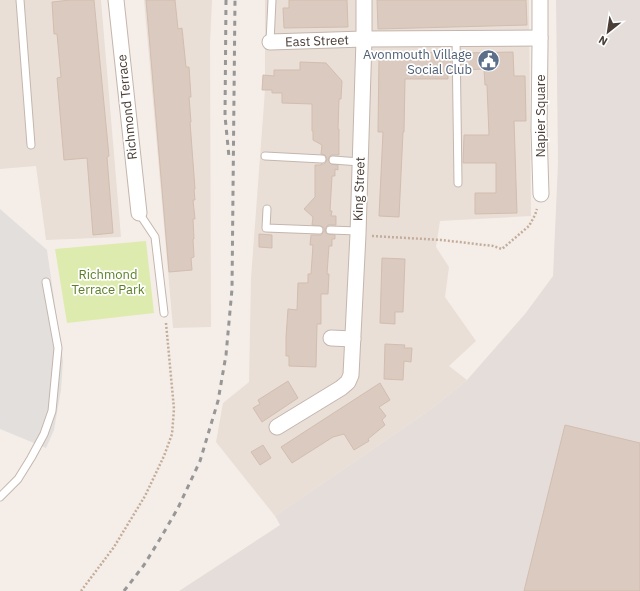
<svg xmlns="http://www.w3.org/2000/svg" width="640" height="591" viewBox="0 0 640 591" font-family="'IBM Plex Sans',sans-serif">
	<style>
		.residential { fill: #e9dfd6 }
		.industrial { fill: #e4ddd9 }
		.green { fill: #deebae }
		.parking { fill: #e3dfdd }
		.building { fill: #dacabf; stroke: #d3bdaf }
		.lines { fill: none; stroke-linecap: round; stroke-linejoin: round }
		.lane-casing { stroke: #c4b6ad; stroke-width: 9 }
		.street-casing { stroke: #c4b6ad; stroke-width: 17 }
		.path { stroke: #c4ac9a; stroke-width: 2.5; stroke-dasharray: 2 2; stroke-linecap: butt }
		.lane { stroke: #fff; stroke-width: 7 }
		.street { stroke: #fff; stroke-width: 15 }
		.rail { stroke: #979797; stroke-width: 3; stroke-dasharray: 5 5; stroke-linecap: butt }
		.labels { text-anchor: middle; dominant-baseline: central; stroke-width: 3.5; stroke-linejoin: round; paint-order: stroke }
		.street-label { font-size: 13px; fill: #493d36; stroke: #fff }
		.service-label { font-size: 13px; fill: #4e5e75; stroke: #fff; text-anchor: end }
		.park-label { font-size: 13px; fill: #5b7f25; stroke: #fff }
	</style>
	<rect width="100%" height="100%" fill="#f5eee8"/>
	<!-- residential -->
	<g class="residential">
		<polygon points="0,0 101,0 121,237 46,240 36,166 0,169"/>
		<polygon points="144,0 212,0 210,43 211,327 173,328"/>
		<polygon points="265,0 529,0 531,216 440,221 436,247 449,267 445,297 476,341 449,366 467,380 435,406 370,451 275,516 216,442 223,403 249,382 251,278 265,90"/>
	</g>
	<!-- industrial -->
	<polygon class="industrial" points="556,0 640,0 640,591 179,591 280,525 275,516 370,451 435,406 467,380 525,314 553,276 558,163"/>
	<!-- green -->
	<polygon class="green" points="146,241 154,313 67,323 55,249"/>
	<!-- parking -->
	<polygon class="parking" points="0,209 47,250 63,361 61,390 54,430 46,448 0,429"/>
	<!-- building -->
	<g class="building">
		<polygon points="70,0 94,0 109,156 107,157 113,233 93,235 87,158 64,160 57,78 61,77 57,34 54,34 52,2"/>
		<polygon points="146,0 175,0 178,29 182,28 186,67 189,67 191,97 189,97 191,122 190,122 195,189 194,189 195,200 193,200 195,219 193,219 194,239 193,239 194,257 191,258 192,270 169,272"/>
		<polygon points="289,0 347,0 348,27 284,28 283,8 289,8"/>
		<polygon points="377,0 526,0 527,25 378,29"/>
		<polygon points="447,52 447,54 451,54 451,70 448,70 448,79 405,79 404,132 403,132 399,217 379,216 383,132 378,132 379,57 420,58 420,53"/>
		<polygon points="513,52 514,76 525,76 526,121 514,121 517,213 475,214 475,193 496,193 496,163 463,163 464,135 489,135 487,85 485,85 484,69 461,70 461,53"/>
		<polygon points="300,62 326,63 342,81 341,99 339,99 338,129 339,129 339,155 331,155 329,157 328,160 331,164 338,165 338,170 335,169 335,176 332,176 330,211 332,211 331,216 336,216 336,225 328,225 325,229 326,233 328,234 335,235 335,239 332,239 332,246 329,246 327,274 329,274 328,294 321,294 321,324 317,324 316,367 289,366 289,356 286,356 286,337 288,309 297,310 298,283 308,283 308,274 311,274 313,245 310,245 311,235 321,235 324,231 324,228 321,226 312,225 313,217 304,209 315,197 315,165 321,165 321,164 324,164 326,162 327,159 325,155 321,154 322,145 313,140 313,131 312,131 312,104 282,103 282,93 272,93 272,90 262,90 263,75 274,76 274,70 300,70"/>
		<polygon points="259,234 272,235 272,248 259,247"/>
		<polygon points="382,258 405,259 403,312 395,312 395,324 380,323"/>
		<polygon points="385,344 405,345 404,348 412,348 411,362 404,361 403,380 384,379"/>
		<polygon points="288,381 298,398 262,422 253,408 260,404 258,400"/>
		<polygon points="380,383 390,400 379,407 386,416 382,420 385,425 368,439 369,441 354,450 344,434 333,437 292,463 281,447"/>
		<polygon points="565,425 640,443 640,591 524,591"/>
		<polygon points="263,445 271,458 260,465 251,452"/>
	</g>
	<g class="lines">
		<defs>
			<g id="lane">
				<polyline points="20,0 31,145"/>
				<polyline points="456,38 458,183"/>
				<polyline points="270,42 272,0"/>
				<polyline points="265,156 322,159"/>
				<polyline points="333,160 360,162"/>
				<polyline points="267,209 266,228 319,230"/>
				<polyline points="139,213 155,237 164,313"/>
				<polyline points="330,230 358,231"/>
				<polyline points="0,497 18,479 31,458 44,434 52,411 58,348 46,282"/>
			</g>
			<g id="street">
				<polyline points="116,0 139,213"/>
				<polyline points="540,0 540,45 539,129 541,194"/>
				<polyline points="270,42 364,39 540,38"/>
				<polyline points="331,338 353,339"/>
				<polyline points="277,427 341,388 348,382 351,375 358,234 364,39 364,0"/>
			</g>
		</defs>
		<!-- lane casing -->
		<use href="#lane" class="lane-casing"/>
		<!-- street casing -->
		<use href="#street" class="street-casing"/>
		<!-- path -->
		<g class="path">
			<polyline points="372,236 442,240 493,246 502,249 529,226 535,215 537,209"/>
			<polyline points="81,591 114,547 145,496 164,456 172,434 174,409 166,323"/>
		</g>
		<!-- lane -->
		<use href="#lane" class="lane"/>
		<!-- street -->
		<use href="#street" class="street"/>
		<!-- rail -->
		<g class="rail">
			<polyline points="226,0 225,116 229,157"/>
			<polyline points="124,591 144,565 160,539 178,508 200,461 218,401 226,355 232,289 235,0"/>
		</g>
	</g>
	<!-- icons -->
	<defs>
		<symbol id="civic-disc" viewBox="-11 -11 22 22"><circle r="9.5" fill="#5c6f8a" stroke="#fff"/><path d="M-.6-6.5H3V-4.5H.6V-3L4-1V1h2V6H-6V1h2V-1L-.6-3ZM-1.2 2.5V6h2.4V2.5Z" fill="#fff"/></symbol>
	</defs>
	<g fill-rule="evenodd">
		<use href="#civic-disc" x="476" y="48" width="25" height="25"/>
	</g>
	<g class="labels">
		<!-- street labels -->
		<g class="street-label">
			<text transform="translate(317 41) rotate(-2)">East Street</text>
			<text transform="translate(127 107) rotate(-96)">Richmond Terrace</text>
			<text transform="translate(540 116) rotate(-90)">Napier Square</text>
			<text transform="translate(359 189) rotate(-88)">King Street</text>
		</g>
		<!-- service labels -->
		<g class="service-label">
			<text x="472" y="54">Avonmouth Village<tspan x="472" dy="15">Social Club</tspan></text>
		</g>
		<!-- park labels -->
		<g class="park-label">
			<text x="108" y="274">Richmond<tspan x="108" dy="15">Terrace Park</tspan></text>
		</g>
	</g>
	<!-- north arrow -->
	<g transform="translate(608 32) rotate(210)" stroke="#ffffff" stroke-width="3" paint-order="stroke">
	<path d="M0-3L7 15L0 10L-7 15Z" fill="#493d36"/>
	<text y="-6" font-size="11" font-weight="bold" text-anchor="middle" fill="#493d36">N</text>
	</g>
</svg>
